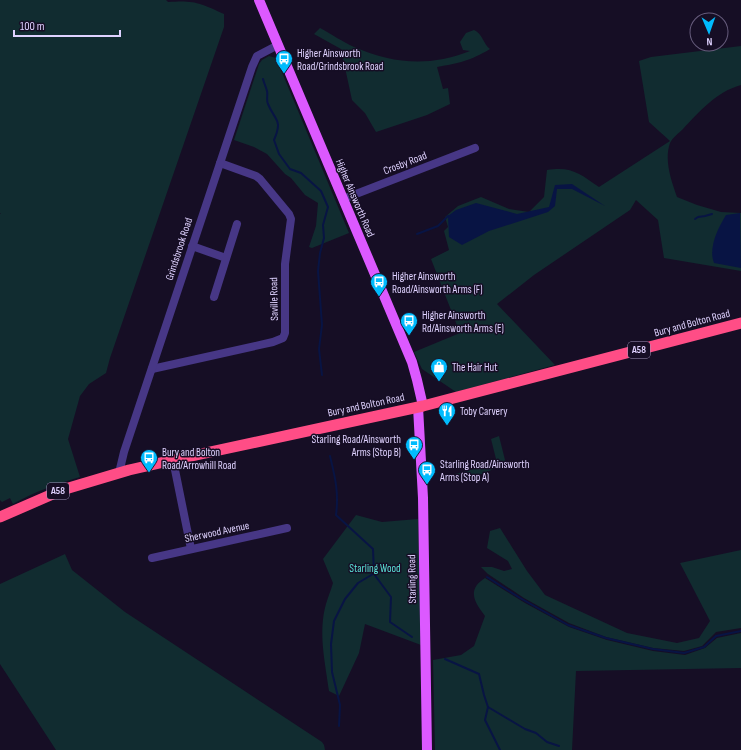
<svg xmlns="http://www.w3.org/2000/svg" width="741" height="750" viewBox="0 0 741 750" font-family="'Sofia Sans Condensed',sans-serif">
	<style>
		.green { fill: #112c30 }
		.water { fill: #081444 }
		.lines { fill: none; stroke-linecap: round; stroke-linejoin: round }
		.stream { stroke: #081444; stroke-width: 2 }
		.minor { stroke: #473786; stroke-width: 8 }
		.major { stroke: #dc59ff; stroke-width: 10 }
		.highway { stroke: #ff4d86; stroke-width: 11 }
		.labels { text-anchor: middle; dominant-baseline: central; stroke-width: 3; stroke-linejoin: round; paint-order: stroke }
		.shield { fill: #160e25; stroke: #a397be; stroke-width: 1 }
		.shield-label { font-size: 10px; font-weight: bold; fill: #dfd2ff }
		.poi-label { font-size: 11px; fill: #dfd2ff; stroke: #160e25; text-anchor: start }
		.street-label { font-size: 11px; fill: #dfd2ff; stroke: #160e25 }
		.park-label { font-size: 11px; fill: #5ae3d7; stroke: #160e25 }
	</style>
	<rect width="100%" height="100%" fill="#160e25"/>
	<!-- green -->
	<g class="green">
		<path d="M 0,0 L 166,0 L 168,2 C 195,0 200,3 224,14 L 224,27 L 110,358 L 106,373 L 89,384 L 80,396 L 68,439 L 80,477 C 56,484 34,492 13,504 L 10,498 L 2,502 L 0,500 L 0,214 L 1,213 L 0,213 Z"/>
		<path d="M 320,28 C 331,34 343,42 354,47 C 394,64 429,67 470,51 L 463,50 L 460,42 L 466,33 L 474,30 C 483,34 483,44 490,49 C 470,61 459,63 437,67 L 443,89 L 448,88 L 450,104 L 427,115 L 376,132 L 365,113 L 352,100 L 341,49 L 314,34 Z"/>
		<path d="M 741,46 L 741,85 C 716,92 700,111 683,129 C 679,133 672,138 670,143 C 664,160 671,180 677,197 L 697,205 L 721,212 L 741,213 L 741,271 L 664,258 L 658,220 L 636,200 L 630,210 L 534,275 L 497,304 L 555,365 L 456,392 L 422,369 L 414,352 L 460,333 L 431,259 L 449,250 L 444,231 L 448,227 L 445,217 L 458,206 L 481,197 L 509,209 L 529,212 L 544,197 L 547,170 C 572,166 580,174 599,187 L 670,141 L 649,122 L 639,61 L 651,57 Z"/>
		<polygon points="269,56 276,58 349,233 312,248 309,247 316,226 318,203 305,195 291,178 285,174 267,154 254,147 234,140 259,64 262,60"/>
		<polygon points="499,436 506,464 472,478 455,478 451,475 497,463 491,439"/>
		<path d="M 356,515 L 382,522 L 418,519 L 421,645 L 365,624 L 359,653 L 339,696 L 329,691 C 325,662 318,632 326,604 C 328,597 331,590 333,583 L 323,559 Z"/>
		<polygon points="500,528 527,571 545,595 627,633 677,643 699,638 710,621 680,563 741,550 741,628 716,632 702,646 684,651 653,648 606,637 569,623 524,598 488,574 481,567 492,567 504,571 512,569 508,561 487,548 490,531"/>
		<polygon points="65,554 72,570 125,612 322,742 324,745 325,750 56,750 0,664 0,584"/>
		<path d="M 485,578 L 525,603 L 569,627 L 607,640 L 653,651 L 685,655 L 705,648 L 717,638 L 741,633 L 741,668 L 576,671 L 572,750 L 435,750 L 433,660 L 461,655 L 474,646 L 485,616 C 475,603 466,590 485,578 Z"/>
	</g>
	<!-- water -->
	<g class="water">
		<polygon points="572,184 605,206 572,189 557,189 555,206 548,212 489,231 462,245 449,237 448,216 456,210 476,203 517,214 549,207 555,185"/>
		<path d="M 740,213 L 741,268 L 714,263 C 708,248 718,228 726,215 Z"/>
	</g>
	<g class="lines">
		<!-- stream -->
		<g class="stream">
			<path d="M 263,79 C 264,83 266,87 267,91 C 268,95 266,100 268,104 C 275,121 283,119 274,140 L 279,154 L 290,169 L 301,173 L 321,191 L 328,207 L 323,225 L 324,238 L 320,253 L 318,271 L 322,325 L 319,349 L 322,375"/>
			<polyline points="695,219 698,217 705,216 712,214"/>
			<polyline points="417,234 438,226 448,216 450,216"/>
			<path d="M 330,456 C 335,477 339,492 336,515 L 373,549 L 374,574 L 391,597 L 390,622 L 412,637"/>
			<polyline points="487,577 520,598 568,625 606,638 653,649 684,653 704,647 716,636 741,631"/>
			<polyline points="445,659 479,674 484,695 488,707 525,729 536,733 547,742 559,746"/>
			<polyline points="488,707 485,720 500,750"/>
			<polyline points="339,726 340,705 332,672 331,644 334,621 345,599 358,583 373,574"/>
		</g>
		<!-- minor -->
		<g class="minor">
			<polyline points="343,199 475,148"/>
			<polyline points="192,246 226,258"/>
			<polyline points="214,297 237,224"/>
			<polyline points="152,369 273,342 283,338 285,333 285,264 291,219 289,214 260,179 256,176 220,163"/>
			<polyline points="173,460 191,549"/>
			<polyline points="119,473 124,452 252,67 257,56 278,45"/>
			<polyline points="152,558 287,528"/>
		</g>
		<!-- major -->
		<g class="major">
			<polyline points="259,0 412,362 417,380 423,406"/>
			<polyline points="418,407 423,498 427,750"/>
		</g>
		<!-- highway -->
		<polyline class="highway" points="0,517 62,490 129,470 173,460 423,406 741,323"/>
	</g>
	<!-- icons -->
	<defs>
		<symbol id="bus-pin" viewBox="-11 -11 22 30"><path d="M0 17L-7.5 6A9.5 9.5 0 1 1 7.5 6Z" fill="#00bbfd" stroke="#160e25"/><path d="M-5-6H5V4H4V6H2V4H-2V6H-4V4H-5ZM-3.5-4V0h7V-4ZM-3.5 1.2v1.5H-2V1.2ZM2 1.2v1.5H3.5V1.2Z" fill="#fff"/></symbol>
		<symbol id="shop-pin" viewBox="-11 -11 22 30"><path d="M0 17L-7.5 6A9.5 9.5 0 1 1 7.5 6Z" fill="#00bbfd" stroke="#160e25"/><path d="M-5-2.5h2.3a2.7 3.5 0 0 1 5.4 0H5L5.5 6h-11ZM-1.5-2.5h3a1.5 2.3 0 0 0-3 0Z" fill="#fff"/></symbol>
		<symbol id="restaurant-pin" viewBox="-11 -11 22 30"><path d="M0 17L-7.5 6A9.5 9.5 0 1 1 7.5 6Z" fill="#00bbfd" stroke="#160e25"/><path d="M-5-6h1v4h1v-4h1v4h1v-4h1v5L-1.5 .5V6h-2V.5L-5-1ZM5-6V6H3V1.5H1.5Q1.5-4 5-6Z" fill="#fff"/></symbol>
	</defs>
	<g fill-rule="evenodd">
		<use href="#bus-pin" x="274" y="49" width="20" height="27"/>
		<use href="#bus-pin" x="369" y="272" width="20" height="27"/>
		<use href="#bus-pin" x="399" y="311" width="20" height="27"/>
		<use href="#shop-pin" x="429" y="357" width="20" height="27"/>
		<use href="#restaurant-pin" x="437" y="401" width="20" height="27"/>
		<use href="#bus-pin" x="404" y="435" width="20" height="27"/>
		<use href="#bus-pin" x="139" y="448" width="20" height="27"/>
		<use href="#bus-pin" x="417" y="460" width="20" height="27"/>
	</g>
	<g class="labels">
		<!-- shield labels -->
		<g class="shield">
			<rect x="628" y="342" width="22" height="16" rx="3"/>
			<rect x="47" y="483" width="22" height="16" rx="3"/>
		</g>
		<g class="shield-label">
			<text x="639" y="350">A58</text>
			<text x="58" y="491">A58</text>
		</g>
		<!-- poi labels -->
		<g class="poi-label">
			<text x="297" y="53">Higher Ainsworth<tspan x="297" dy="13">Road/Grindsbrook Road</tspan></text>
			<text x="392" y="276">Higher Ainsworth<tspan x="392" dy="13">Road/Ainsworth Arms (F)</tspan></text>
			<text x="422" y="315">Higher Ainsworth<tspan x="422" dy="13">Rd/Ainsworth Arms (E)</tspan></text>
			<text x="452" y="367">The Hair Hut</text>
			<text x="460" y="411">Toby Carvery</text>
			<text x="401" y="439" text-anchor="end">Starling Road/Ainsworth<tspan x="401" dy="13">Arms (Stop B)</tspan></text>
			<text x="162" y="452">Bury and Bolton<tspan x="162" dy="13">Road/Arrowhill Road</tspan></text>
			<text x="440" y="464">Starling Road/Ainsworth<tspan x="440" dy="13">Arms (Stop A)</tspan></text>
		</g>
		<!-- street labels -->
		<g class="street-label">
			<text transform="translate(405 163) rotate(-21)">Crosby Road</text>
			<text transform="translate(355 198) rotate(67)">Higher Ainsworth Road</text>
			<text transform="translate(179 249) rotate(-72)">Grindsbrook Road</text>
			<text transform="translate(274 299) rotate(-91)">Saville Road</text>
			<text transform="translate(692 323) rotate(-15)">Bury and Bolton Road</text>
			<text transform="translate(366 405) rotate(-12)">Bury and Bolton Road</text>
			<text transform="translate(217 532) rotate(-12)">Sherwood Avenue</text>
			<text transform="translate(412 579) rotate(-91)">Starling Road</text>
		</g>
		<!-- park labels -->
		<g class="park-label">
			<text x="375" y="568">Starling Wood</text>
		</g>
	</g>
	<!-- north arrow -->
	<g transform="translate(709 32) rotate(178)"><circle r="19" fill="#160e25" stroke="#665c7c"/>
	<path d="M0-3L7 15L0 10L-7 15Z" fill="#00bbfd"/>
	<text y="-6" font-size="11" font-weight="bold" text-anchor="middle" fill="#dfd2ff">N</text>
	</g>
	<!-- scale -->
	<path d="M14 30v6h106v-6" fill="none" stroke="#dfd2ff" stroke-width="2"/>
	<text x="20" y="30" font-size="12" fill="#dfd2ff" stroke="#160e25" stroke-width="3" paint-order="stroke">100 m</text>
</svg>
